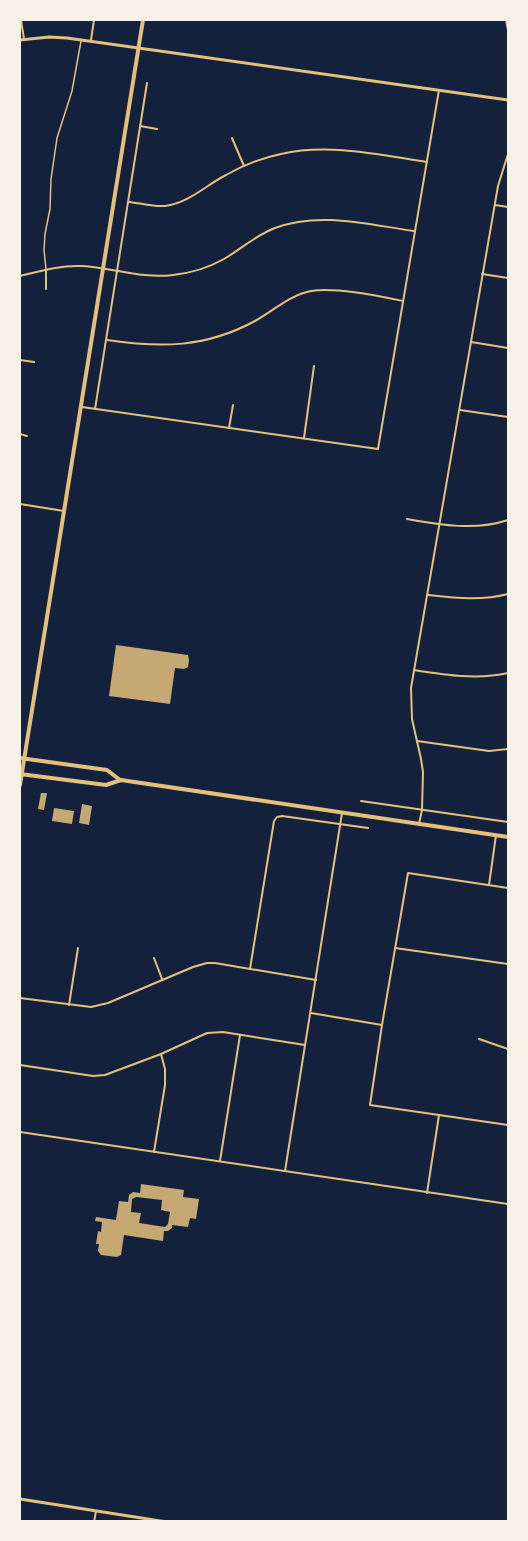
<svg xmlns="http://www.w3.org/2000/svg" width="528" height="1541" viewBox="0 0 528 1541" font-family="'PT Sans Narrow',sans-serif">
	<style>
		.building { fill: #c6a872; fill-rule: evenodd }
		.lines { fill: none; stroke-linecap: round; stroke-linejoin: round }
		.service { stroke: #e5c07b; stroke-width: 1.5 }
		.minor { stroke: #e5c07b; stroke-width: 2 }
		.tertiary { stroke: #e5c07b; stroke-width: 3 }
		.secondary { stroke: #e5c07b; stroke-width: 4 }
	</style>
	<rect width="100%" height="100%" fill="#14213d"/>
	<!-- building -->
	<g class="building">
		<polygon points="116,645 188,655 189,660 188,667 184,669 175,668 170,704 109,696"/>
		<polygon points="41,793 47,793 44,810 38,809"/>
		<polygon points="82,804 92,806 89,825 79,823"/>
		<polygon points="54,808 74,811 72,824 52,821"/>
		<path d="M 141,1184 L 184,1190 L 183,1197 L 199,1199 L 196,1219 L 190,1218 L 188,1227 L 172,1225 L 172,1228 L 168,1231 L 164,1231 L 163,1241 L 124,1235 L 121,1255 L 117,1257 L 101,1255 L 98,1251 L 99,1244 L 96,1244 L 98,1231 L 101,1232 L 102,1222 L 95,1221 L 96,1217 L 116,1220 L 119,1201 L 128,1202 L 129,1195 L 133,1192 L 140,1193 ZM 136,1197 L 162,1200 L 161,1210 L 170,1212 L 168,1224 L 165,1227 L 139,1223 L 141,1213 L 131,1212 L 132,1199 Z"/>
	</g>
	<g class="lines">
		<!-- service -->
		<polyline class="service" points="46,269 44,250 45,234 50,209 51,179 57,138 72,91 81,41"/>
		<!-- minor -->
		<g class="minor">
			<polyline points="21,20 24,39"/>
			<polyline points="506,20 508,30"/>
			<polyline points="91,40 94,20"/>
			<polyline points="140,126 157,129"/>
			<polyline points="232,138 244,166"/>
			<path d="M 129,202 C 140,203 153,207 165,206 C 189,203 206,185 226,175 C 243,165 262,158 281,154 C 329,143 380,155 427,162"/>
			<polyline points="495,205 508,207"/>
			<polyline points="482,274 508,278"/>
			<path d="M 20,276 C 40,271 61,265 82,266 C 113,268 142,279 173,275 C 191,273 208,268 224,259 C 241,249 256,235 275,228 C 320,211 369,225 414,231"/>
			<polyline points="46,289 46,271"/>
			<path d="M 107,340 C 161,348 205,348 255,321 C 273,311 290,295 311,291 C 335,287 378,296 403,301"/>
			<polyline points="471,342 508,348"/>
			<polyline points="20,360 34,362"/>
			<polyline points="82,407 378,449 439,90"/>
			<polyline points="95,409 147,83"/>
			<polyline points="460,410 508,417"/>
			<polyline points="229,428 233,405"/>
			<polyline points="20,434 27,436"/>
			<polyline points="304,438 314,366"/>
			<polyline points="20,504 64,511"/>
			<path d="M 407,519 C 441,525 475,531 508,520"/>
			<path d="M 428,595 C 456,598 481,601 508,594"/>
			<path d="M 414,670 C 446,675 477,680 508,673"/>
			<polyline points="417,741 489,751 508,749"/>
			<polyline points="361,801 508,822"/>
			<polyline points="419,824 422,810 423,772 421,759 412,719 411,688 498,186 508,154"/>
			<polyline points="489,885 496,835"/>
			<polyline points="508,888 408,873 382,1025 370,1105 508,1125"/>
			<polyline points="395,948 508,964"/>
			<polyline points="154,958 162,979"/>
			<polyline points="250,969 274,821 277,817 282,816 368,828"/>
			<polyline points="20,998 91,1007 108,1003 193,967 207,963 215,963 316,980"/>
			<polyline points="69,1005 78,948"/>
			<polyline points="311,1013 382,1025"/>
			<polyline points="479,1039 508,1049"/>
			<polyline points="20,1065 93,1076 105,1075 161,1054 207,1033 223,1032 305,1045"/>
			<polyline points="20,1132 508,1204"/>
			<polyline points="154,1152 165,1085 165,1069 161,1054"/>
			<polyline points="220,1161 240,1035"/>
			<polyline points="285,1171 342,813"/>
			<polyline points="427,1193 439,1115"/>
			<polyline points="94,1522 96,1511"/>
		</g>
		<!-- tertiary -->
		<g class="tertiary">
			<polyline points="20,40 49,37 67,38 508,100"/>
			<polyline points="20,1499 167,1522"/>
		</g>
		<!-- secondary -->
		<g class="secondary">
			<polyline points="20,758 107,770 120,780"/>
			<polyline points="20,774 106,785 121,780 508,837"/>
			<polyline points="20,785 143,20"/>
		</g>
	</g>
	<!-- border -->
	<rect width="528" height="1541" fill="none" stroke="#f6f1e7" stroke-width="42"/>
</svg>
